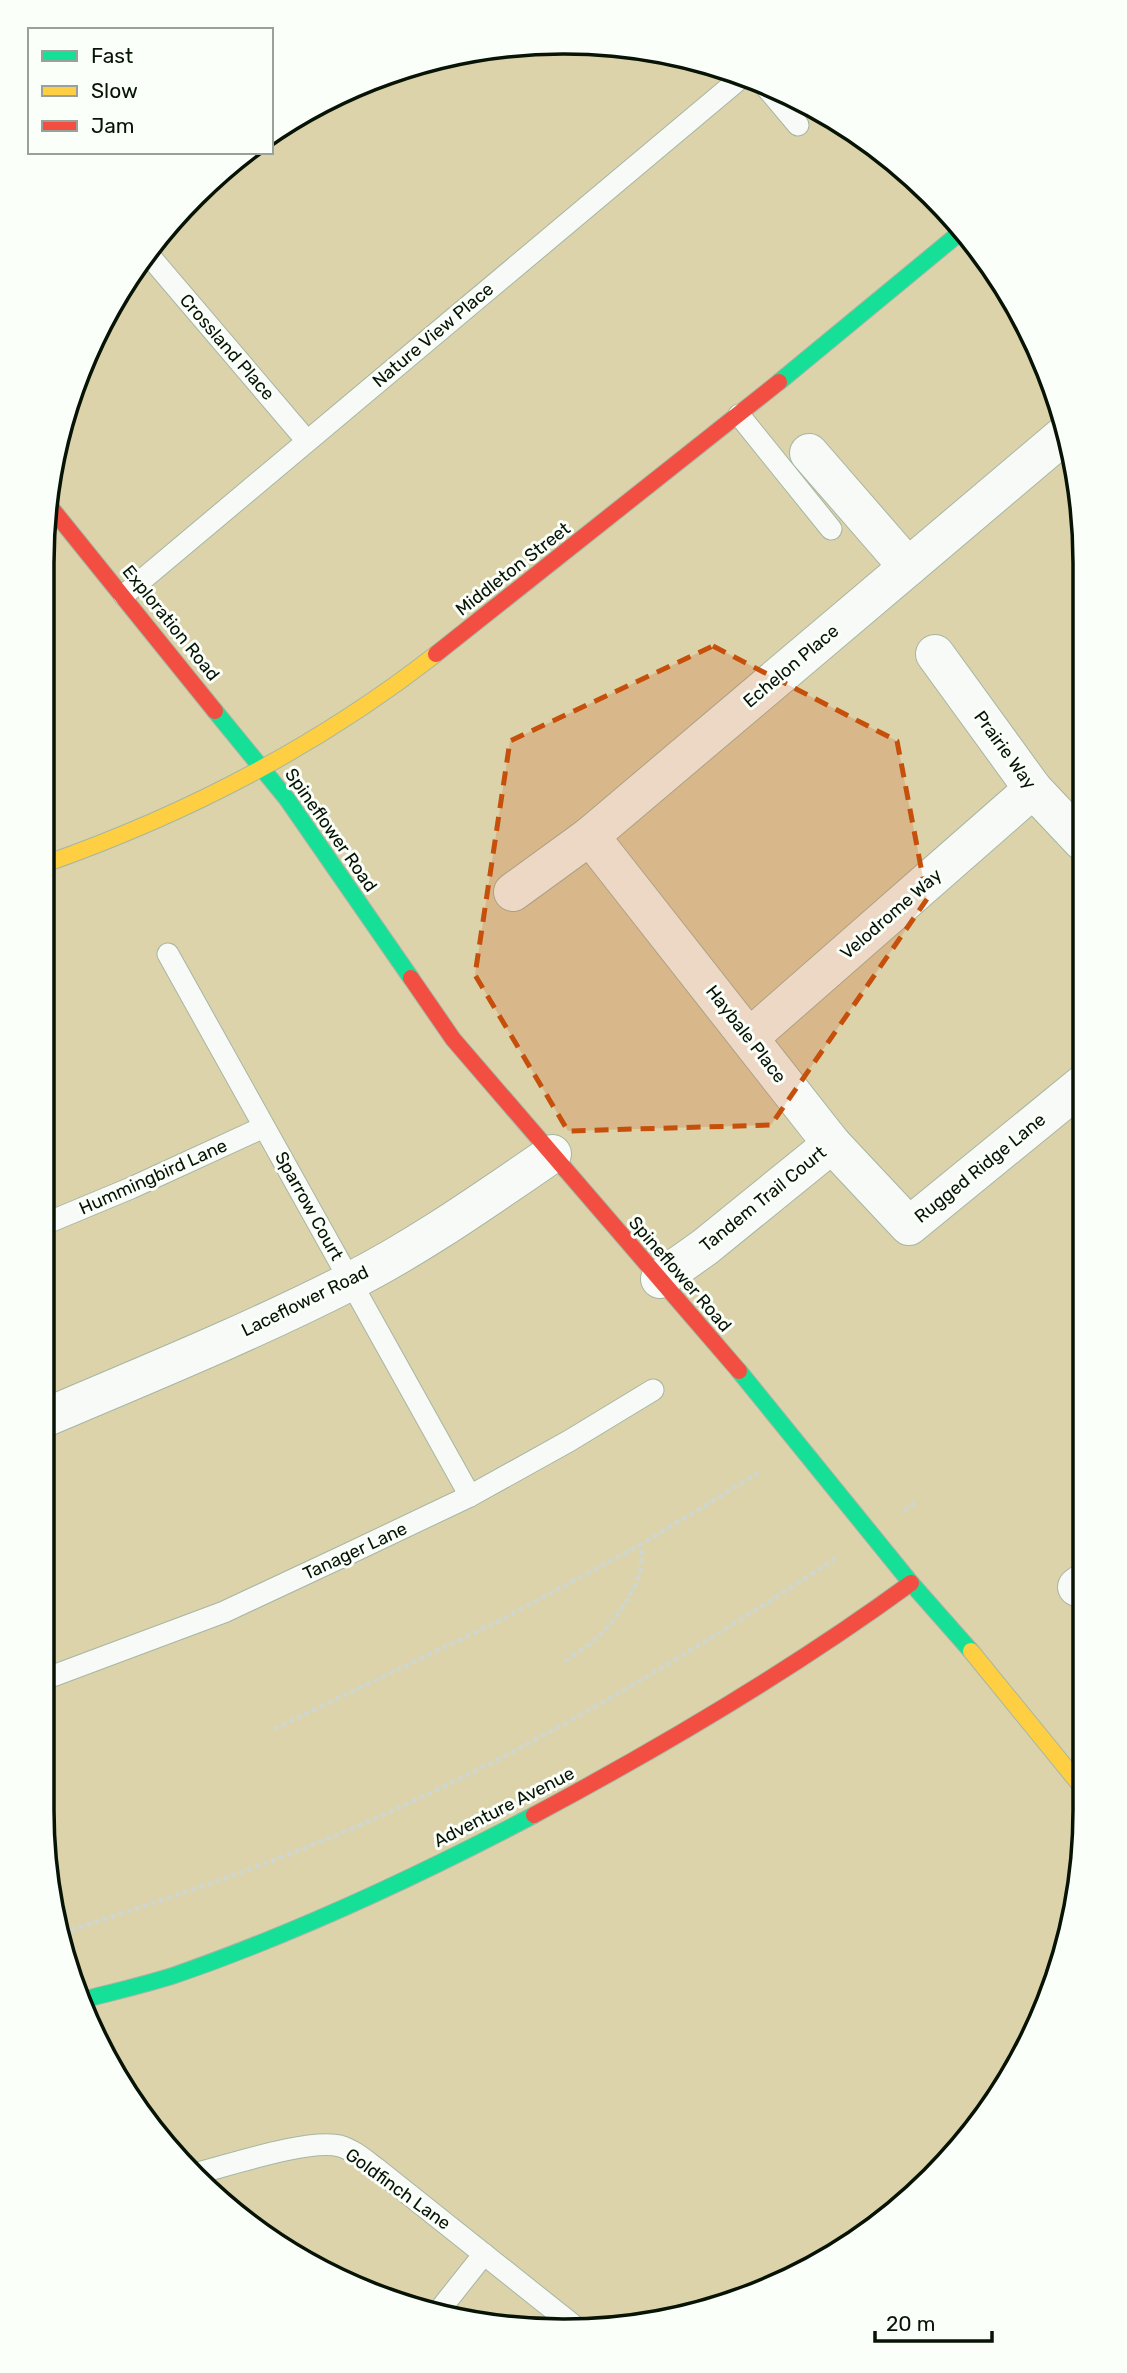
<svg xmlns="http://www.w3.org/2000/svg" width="1127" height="2373" viewBox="0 0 1127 2373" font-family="Rubik,sans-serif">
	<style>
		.green { fill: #dcd3aa }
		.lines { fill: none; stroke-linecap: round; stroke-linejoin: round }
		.lane-casing { stroke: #a6b6a3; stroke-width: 23 }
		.street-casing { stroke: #a6b6a3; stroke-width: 40 }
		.fast-casing { stroke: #a6b6a3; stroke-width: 18 }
		.slow-casing { stroke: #a6b6a3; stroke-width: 18 }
		.jam-casing { stroke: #a6b6a3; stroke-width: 18 }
		.path { stroke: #cfd6ce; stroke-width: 4.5; stroke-dasharray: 5 3.5; stroke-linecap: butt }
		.lane { stroke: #f7faf6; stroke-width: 21 }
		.street { stroke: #f7faf6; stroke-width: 38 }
		.fast { stroke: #16e098; stroke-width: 16 }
		.slow { stroke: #ffcf43; stroke-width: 16 }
		.jam { stroke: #f24e42; stroke-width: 16 }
		.marked { fill: #c64f0b; fill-opacity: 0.2; stroke: #c64f0b; stroke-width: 5; stroke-dasharray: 14 9; stroke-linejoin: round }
		.labels { text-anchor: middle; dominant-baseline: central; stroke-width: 6; stroke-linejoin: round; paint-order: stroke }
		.street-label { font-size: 18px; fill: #071405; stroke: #fbfffa }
		.rim { fill: none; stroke: #071405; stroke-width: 3.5 }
	</style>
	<rect width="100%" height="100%" fill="#cadec6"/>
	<!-- green -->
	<polygon class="green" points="564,42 666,52 763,82 881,150 977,246 1045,364 1080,495 1085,1810 1075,1912 1045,2009 955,2154 881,2223 795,2277 632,2326 461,2321 302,2261 219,2201 150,2127 70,1978 42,1809 42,563 52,461 82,364 130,273 195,194 247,152 271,152 271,132 364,82 462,52"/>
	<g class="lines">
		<defs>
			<g id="lane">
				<polyline points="761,81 798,125"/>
				<polyline points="147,253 307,441"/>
				<polyline points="739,415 831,529"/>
				<polyline points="124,595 743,76"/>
				<polyline points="168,954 470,1496"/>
				<polyline points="42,1225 131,1188 264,1127"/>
				<polyline points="42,1680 224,1612 348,1554 470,1496 569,1441 653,1390"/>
				<path d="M 194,2174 C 227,2166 309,2138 340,2146 C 354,2150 366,2161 377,2169 L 573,2325"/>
				<polyline points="438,2312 484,2254"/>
			</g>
			<g id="street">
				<polyline points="809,453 908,567"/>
				<polyline points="935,654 1033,789 1082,841"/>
				<polyline points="590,836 832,1144 909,1226 1083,1084"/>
				<polyline points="513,892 590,836 1064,435"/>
				<polyline points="749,1038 1033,789"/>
				<polyline points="660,1279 705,1247 832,1144"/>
				<path d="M 42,1419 C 145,1375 249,1333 349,1282 C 420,1246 486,1199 552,1154"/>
				<polyline points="1077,1587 1084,1582"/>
			</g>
			<g id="fast">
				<polyline points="779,382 962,231"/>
				<polyline points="215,711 287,799 411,978"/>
				<polyline points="739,1371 911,1583 971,1651"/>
				<path d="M 82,2000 C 113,1992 144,1985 175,1975 C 299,1932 418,1876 534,1815"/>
			</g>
			<g id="slow">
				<path d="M 42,865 C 185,815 317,747 436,654"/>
				<polyline points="971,1651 1085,1791"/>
			</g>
			<g id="jam">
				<polyline points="48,504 215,711"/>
				<polyline points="436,654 779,382"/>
				<polyline points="411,978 453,1039 739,1371"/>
				<path d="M 534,1815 C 665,1745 792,1670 911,1583"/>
			</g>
		</defs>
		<!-- lane casing -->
		<use href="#lane" class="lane-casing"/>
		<!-- street casing -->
		<use href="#street" class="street-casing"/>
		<!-- fast casing -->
		<use href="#fast" class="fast-casing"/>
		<!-- slow casing -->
		<use href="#slow" class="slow-casing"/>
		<!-- jam casing -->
		<use href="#jam" class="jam-casing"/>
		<!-- path -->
		<g class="path">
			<polyline points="904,1511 916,1502"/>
			<path d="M 565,1661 C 575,1653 588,1647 597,1638 C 617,1619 651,1573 640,1545"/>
			<polyline points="274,1729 499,1621 640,1545 758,1473"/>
			<path d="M 62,1933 C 148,1905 234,1877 317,1843 C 502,1768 673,1665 839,1556"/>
		</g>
		<!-- lane -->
		<use href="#lane" class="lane"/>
		<!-- street -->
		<use href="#street" class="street"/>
		<!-- fast -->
		<use href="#fast" class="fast"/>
		<!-- slow -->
		<use href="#slow" class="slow"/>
		<!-- jam -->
		<use href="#jam" class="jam"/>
	</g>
	<!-- marked area -->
	<path class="marked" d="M 713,646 L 897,741 L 927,899 L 771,1125 L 568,1131 L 475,975 L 510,741 Z"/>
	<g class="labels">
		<!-- street labels -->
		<g class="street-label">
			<text transform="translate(433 335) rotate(-40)">Nature View Place</text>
			<text transform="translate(227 347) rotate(49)">Crossland Place</text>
			<text transform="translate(513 569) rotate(-38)">Middleton Street</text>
			<text transform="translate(171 623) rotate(51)">Exploration Road</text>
			<text transform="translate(791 666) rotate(-40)">Echelon Place</text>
			<text transform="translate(1005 750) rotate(54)">Prairie Way</text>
			<text transform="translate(331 830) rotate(55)">Spineflower Road</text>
			<text transform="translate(891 914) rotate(-41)">Velodrome Way</text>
			<text transform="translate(746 1034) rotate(52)">Haybale Place</text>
			<text transform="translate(980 1168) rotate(-39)">Rugged Ridge Lane</text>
			<text transform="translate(153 1177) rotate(-24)">Hummingbird Lane</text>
			<text transform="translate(763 1199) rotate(-39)">Tandem Trail Court</text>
			<text transform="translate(309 1206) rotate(61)">Sparrow Court</text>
			<text transform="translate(680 1274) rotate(49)">Spineflower Road</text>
			<text transform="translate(305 1301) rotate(-26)">Laceflower Road</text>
			<text transform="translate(355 1551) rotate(-25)">Tanager Lane</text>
			<text transform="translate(504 1807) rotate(-27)">Adventure Avenue</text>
			<text transform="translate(398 2189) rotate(36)">Goldfinch Lane</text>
		</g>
	</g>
	<!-- crop -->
	<path d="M0 0H1127V2373H0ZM563 54H564A509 509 0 0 1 1073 563V1810A509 509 0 0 1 564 2319H563A509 509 0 0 1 54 1810V563A509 509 0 0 1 563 54Z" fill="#fbfffa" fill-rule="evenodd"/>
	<path class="rim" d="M563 54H564A509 509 0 0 1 1073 563V1810A509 509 0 0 1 564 2319H563A509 509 0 0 1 54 1810V563A509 509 0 0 1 563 54Z"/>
	<!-- legend -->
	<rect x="28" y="28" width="245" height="126" fill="#fbfffa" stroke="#99a198" stroke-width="2"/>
	<rect x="42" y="51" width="35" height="10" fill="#16e098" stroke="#99a198" stroke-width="2"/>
	<text x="91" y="63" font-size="21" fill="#071405">Fast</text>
	<rect x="42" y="86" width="35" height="10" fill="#ffcf43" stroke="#99a198" stroke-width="2"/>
	<text x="91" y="98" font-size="21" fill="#071405">Slow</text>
	<rect x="42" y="121" width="35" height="10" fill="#f24e42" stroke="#99a198" stroke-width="2"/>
	<text x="91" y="133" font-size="21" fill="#071405">Jam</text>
	<!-- scale -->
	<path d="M875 2331v10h117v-10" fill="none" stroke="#071405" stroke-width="3.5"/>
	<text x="886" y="2331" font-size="21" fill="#071405" stroke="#fbfffa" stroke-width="5" paint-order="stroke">20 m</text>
</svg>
